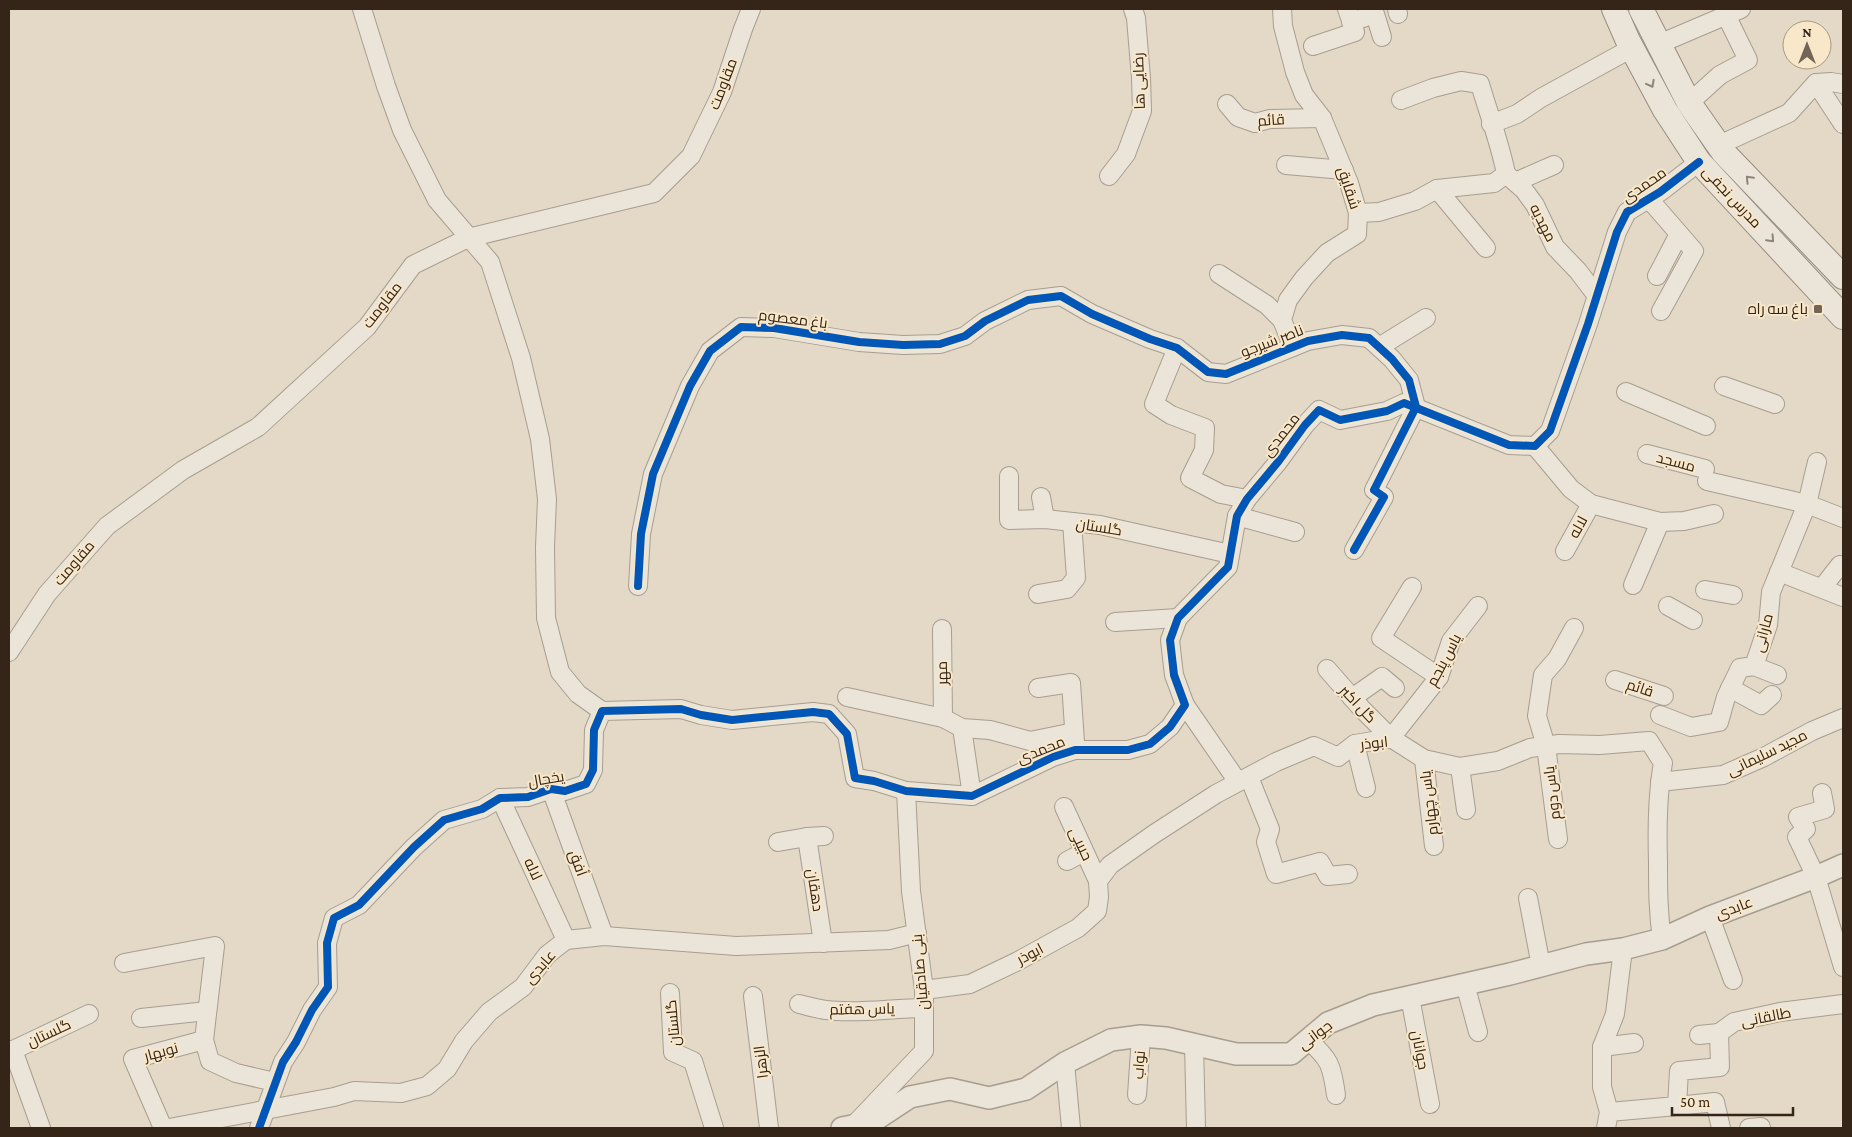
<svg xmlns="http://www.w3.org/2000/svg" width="1852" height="1137" viewBox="0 0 1852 1137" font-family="'Crimson Pro',Cairo,serif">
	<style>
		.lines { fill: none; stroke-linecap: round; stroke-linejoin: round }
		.minor-casing { stroke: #a79e90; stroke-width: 20 }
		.tertiary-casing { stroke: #a79e90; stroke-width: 24 }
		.secondary-casing { stroke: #978d80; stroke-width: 26 }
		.minor { stroke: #ebe4d8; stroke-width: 18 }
		.tertiary { stroke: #ebe4d8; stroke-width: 21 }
		.secondary { stroke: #ebe4d8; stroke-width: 24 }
		.cycleway-casing { stroke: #f8e7c8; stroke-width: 11 }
		.cycleway { stroke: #0057b8; stroke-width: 8 }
		.oneway { stroke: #908478 }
		.poi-dot { fill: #726456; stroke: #f8e7c8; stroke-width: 2 }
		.labels { text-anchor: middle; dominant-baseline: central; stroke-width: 4; stroke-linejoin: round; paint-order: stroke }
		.street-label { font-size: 15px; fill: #352519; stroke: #f8e7c8 }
		.poi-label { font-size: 15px; fill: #352519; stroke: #f8e7c8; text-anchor: end }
	</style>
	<rect width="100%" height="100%" fill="#e3d9c6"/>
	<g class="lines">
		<defs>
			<g id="minor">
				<polyline points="362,9 386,86 402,130 437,200 490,262 521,358 540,439 547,499 545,547 546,618 560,672 578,694 602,711"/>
				<polyline points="1282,9 1283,26 1295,72 1304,95 1322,118 1349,183 1358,213 1357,234 1327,253 1304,278 1288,300 1282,320 1293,347"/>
				<polyline points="1397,9 1398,14"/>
				<polyline points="1351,22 1375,14 1382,37"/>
				<polyline points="1659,44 1741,9"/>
				<polyline points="1313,46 1355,32 1347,9"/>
				<polyline points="1816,83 1843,124"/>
				<polyline points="1689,103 1720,75 1748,60 1726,15"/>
				<polyline points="1227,104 1238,117 1255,123 1270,119 1322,118"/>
				<polyline points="1491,124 1517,114 1541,98 1632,48"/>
				<polyline points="1719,145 1789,113 1816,83 1831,82 1843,84"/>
				<polyline points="1286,165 1344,170"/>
				<polyline points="1506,174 1524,190 1535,205 1555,247 1578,271 1597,296"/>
				<polyline points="1109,176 1126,154 1142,111 1141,78 1136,18 1133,9"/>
				<polyline points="1515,182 1554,165"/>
				<polyline points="1437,189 1486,248"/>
				<polyline points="1649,199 1694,251 1661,311"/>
				<path d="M 1358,213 L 1379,212 L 1415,201 L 1437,189 L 1494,183 L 1506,174 C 1500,143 1489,115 1480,84 L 1461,81 L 1433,88 L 1401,100"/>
				<polyline points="1219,274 1267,305 1282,320"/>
				<polyline points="1657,276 1679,234"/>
				<polyline points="1379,347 1426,318"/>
				<polyline points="1177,348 1154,404 1171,415 1205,428 1204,450 1190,478 1221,494 1247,499"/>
				<polyline points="1724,386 1775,404"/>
				<polyline points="1626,392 1706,426"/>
				<polyline points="1535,446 1571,489 1591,504 1660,522 1684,521 1714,514"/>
				<polyline points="1647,454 1705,469"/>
				<polyline points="1009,476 1009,520 1045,519 1100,525 1230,554"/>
				<polyline points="1707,481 1807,504 1843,518"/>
				<polyline points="1041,497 1045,519"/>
				<polyline points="1237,516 1295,532"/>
				<polyline points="1565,551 1591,504"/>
				<polyline points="1779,572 1843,597"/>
				<polyline points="1633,585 1660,522"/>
				<polyline points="638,586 641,534 653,474 690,386 710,351 741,327 774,328 859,342 903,345 940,344 965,336 985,321 1028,300 1061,296 1092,314 1150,339 1177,348 1208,372 1226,374 1308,341 1342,335 1369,338 1392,359 1409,380 1416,407 1374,490 1384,497 1354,550"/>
				<polyline points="1412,587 1381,638 1439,677"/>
				<polyline points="1822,588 1840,565"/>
				<polyline points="1705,590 1733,595"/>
				<polyline points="1038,594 1067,589 1076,578 1072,522"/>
				<polyline points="1668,606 1693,620"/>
				<polyline points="1115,622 1178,618"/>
				<polyline points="942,629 943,718"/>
				<polyline points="9,652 47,594 107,526 183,470 258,427 367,327 413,265 468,238 654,193 691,156 722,92 743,29 751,9"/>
				<polyline points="1754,666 1777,675"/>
				<polyline points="1327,669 1361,708 1391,738 1439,677 1451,641 1478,606"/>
				<polyline points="1615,680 1664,696"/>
				<polyline points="1038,688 1071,683 1075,742"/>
				<polyline points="1730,688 1761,705 1772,695"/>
				<polyline points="847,697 943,718 962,728 972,796"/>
				<polyline points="1352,698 1382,677 1395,688"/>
				<polyline points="1185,705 1238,782"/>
				<polyline points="1660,715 1691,727 1719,722 1726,697 1740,668 1754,666 1768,625 1771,592 1807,504 1817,462"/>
				<polyline points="962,728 990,730 1030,741 1074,732"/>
				<polyline points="1355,744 1366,788"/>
				<polyline points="1424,759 1434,846"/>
				<polyline points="1460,767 1466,810"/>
				<polyline points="1249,777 1270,829 1266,842 1276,874 1320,862 1328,876 1348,874"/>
				<polyline points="1660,782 1723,775 1764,757 1812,731 1843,718"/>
				<polyline points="551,789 604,936"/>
				<polyline points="1822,793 1825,809 1798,817 1806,829 1797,837 1816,877 1843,967"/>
				<polyline points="500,798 566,940"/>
				<polyline points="1064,807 1098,881"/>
				<polyline points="807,837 823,943"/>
				<polyline points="1558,839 1546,746 1537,716 1543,675 1557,659 1574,628"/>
				<polyline points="778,842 807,837 824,836"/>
				<polyline points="1067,861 1084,852"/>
				<polyline points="1528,898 1541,966"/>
				<polyline points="1710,917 1733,980"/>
				<polyline points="124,963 215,946 204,1040 210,1061 236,1073 275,1082"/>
				<polyline points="1465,984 1478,1032"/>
				<path d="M 924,990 L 970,984 L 1018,961 L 1078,928 L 1097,911 L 1099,897 L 1098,881 L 1110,865 L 1154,834 L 1216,794 L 1276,762 L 1314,746 L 1338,757 L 1355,744 L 1391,738 L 1424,759 L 1460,767 L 1498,761 L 1530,748 L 1559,744 L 1600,745 L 1649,741 L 1663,763 C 1657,796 1657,829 1658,862 C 1658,889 1658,912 1662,939"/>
				<polyline points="670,993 673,1052 693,1061 714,1128"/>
				<polyline points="753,996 769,1128"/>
				<polyline points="1410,997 1430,1104"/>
				<path d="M 799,1004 C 808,1006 817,1009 826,1010 C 858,1014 892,1008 924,1008"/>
				<polyline points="141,1018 207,1011"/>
				<polyline points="1699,1035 1719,1033"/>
				<path d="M 1308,1040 C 1330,1059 1332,1066 1336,1095"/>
				<polyline points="1194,1044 1196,1128"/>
				<polyline points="1602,1047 1634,1043"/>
				<polyline points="13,1050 41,1128"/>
				<polyline points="9,1052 89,1014"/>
				<polyline points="1065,1063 1071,1128"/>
				<polyline points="1137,1095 1141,1036"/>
				<polyline points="1677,1106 1715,1102 1721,1128"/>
				<polyline points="1609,1112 1677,1106 1679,1071 1720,1067 1719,1033 1734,1022 1780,1012 1843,1004"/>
				<polyline points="163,1128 133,1059 204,1040"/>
				<polyline points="169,1128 334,1097 354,1091 401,1093 427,1086 447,1069 464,1041 489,1012 523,987 547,955 566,940 604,936 736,946 889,940 917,933"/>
				<polyline points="259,1128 283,1062 296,1042 312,1010 328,987 327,943 334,918 359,905 414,847 444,820 482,809 500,798 528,797 551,789 565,791 586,784 593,770 594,730 602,711 681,709 701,715 732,720 813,712 829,714 847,734 855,778 874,781 906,791 972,796 1053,757 1075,750 1128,750 1150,744 1170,727 1185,705 1174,675 1170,640 1178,618 1228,567 1237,516 1247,499 1278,462 1305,425 1319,410 1340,420 1387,411 1404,403 1509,445 1535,446 1550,431 1588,324 1617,232 1627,212 1660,192 1699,162"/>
				<polyline points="854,1128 853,1126 924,1051 924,990 911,891 906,791"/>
				<polyline points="1606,1128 1609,1112 1602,1087 1602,1047 1615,1014 1623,949"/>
				<polyline points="1749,1128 1761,1127"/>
			</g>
			<polyline id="tertiary" points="842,1128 872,1122 910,1097 950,1089 989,1098 1026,1089 1065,1063 1111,1040 1141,1036 1166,1038 1236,1054 1291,1054 1328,1023 1373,1005 1510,974 1586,954 1623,949 1662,939 1710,917 1816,877 1843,865"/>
			<g id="secondary">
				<polyline points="1614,9 1628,41 1665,110 1699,162 1843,317"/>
				<polyline points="1641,9 1689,103 1724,153 1843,277"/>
			</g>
		</defs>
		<!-- minor casing -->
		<use href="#minor" class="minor-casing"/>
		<!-- tertiary casing -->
		<use href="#tertiary" class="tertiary-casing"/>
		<!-- secondary casing -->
		<use href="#secondary" class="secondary-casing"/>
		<!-- minor -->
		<use href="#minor" class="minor"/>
		<!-- tertiary -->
		<use href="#tertiary" class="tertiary"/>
		<!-- secondary -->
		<use href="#secondary" class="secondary"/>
		<defs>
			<g id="cycleway">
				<polyline points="638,586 641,534 653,474 690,386 710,351 741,327 774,328 859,342 903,345 940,344 965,336 985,321 1028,300 1061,296 1092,314 1150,339 1177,348 1208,372 1226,374 1308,341 1342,335 1369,338 1392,359 1409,380 1416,407 1374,490 1384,497 1354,550"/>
				<polyline points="259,1128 283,1062 296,1042 312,1010 328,987 327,943 334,918 359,905 414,847 444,820 482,809 500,798 528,797 551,789 565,791 586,784 593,770 594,730 602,711 681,709 701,715 732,720 813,712 829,714 847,734 855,778 874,781 906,791 972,796 1053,757 1075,750 1128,750 1150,744 1170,727 1185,705 1174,675 1170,640 1178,618 1228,567 1237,516 1247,499 1278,462 1305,425 1319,410 1340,420 1387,411 1404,403 1509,445 1535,446 1550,431 1588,324 1617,232 1627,212 1660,192 1699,162"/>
			</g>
		</defs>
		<!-- cycleway casing -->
		<use href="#cycleway" class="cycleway-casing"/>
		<!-- cycleway -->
		<use href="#cycleway" class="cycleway"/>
	</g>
	<!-- one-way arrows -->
	<defs><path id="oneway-chevron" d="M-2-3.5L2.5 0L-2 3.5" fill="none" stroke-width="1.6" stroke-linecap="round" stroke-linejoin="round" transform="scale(1.25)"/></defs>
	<g class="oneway">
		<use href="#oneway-chevron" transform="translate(1651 84) rotate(62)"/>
		<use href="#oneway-chevron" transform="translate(1749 179) rotate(-134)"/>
		<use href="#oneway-chevron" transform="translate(1771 239) rotate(47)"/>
	</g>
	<!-- markers -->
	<rect class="poi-dot" x="1813" y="304" width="10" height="10" rx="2.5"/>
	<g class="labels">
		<!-- street labels -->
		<g class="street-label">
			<text transform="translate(1139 81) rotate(-92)">رضایی ها</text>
			<text transform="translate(723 84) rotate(-69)">مقاومت</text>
			<text transform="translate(1271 120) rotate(-4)">قائم</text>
			<text transform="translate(1644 185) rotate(-35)">محمدی</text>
			<text transform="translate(1349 188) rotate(72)">شقایق</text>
			<text transform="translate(1732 197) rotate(47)">مدرس نجفی</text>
			<text transform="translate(1543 223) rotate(63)">مهدیه</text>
			<text transform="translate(382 305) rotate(-52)">مقاومت</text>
			<text transform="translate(793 319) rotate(7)">باغ معصوم</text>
			<text transform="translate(1272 341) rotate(-21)">ناصر شیرجو</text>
			<text transform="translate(1281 435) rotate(-52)">محمدی</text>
			<text transform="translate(1676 462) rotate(15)">مسجد</text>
			<text transform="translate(1099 527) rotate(9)">گلستان</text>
			<text transform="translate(1578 527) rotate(-61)">لاله</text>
			<text transform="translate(74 563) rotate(-49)">مقاومت</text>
			<text transform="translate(1763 633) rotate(-75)">مارانی</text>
			<text transform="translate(1444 660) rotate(-62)">یاس پنجم</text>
			<text transform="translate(942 673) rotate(-91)">مهر</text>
			<text transform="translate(1640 688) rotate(18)">قائم</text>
			<text transform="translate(1358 704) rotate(47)">گل اکبر</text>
			<text transform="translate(1374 743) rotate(-6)">ابوذر</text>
			<text transform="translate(1041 750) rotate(-22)">محمدی</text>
			<text transform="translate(1767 753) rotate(-26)">مجید سلیمانی</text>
			<text transform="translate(546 779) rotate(-10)">یخچال</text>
			<text transform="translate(1552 793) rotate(-97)">یاس دوم</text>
			<text transform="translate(1429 803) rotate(-97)">یاس چهارم</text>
			<text transform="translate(1081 844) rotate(65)">حبیبی</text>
			<text transform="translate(578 863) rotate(70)">اُفق</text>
			<text transform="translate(533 869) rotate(65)">لاله</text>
			<text transform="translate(815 890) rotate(81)">دهقان</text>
			<text transform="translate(1734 908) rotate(-21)">عابدی</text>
			<text transform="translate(1030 954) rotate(-28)">ابوذر</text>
			<text transform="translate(540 967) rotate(-49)">عابدی</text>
			<text transform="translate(920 972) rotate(-95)">بنی صادقیان</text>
			<text transform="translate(862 1009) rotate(-1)">یاس هفتم</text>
			<text transform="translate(1766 1017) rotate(-11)">طالقانی</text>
			<text transform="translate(673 1023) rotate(-95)">گلستان</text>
			<text transform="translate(49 1033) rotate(-25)">گلستان</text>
			<text transform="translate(1315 1035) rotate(-37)">جوانی</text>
			<text transform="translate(1420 1050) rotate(79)">جوانان</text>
			<text transform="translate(161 1052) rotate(-15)">نوبهار</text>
			<text transform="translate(761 1062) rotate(-97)">الزهرا</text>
			<text transform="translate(1139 1065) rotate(-86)">نواب</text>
		</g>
		<!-- poi labels -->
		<g class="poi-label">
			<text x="1808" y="309">باغ سه راه</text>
		</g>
	</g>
	<!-- border -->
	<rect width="1852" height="1137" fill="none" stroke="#352519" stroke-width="20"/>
	<!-- north arrow -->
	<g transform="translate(1807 45)"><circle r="24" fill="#f8e7c8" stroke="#aa9982"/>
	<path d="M0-4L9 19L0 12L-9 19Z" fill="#726456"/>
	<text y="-8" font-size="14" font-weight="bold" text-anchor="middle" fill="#352519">N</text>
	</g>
	<!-- scale -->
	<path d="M1672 1107v8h121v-8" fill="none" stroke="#352519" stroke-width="2.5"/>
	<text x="1680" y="1107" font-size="15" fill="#352519" stroke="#f8e7c8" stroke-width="4" paint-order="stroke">50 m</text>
</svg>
